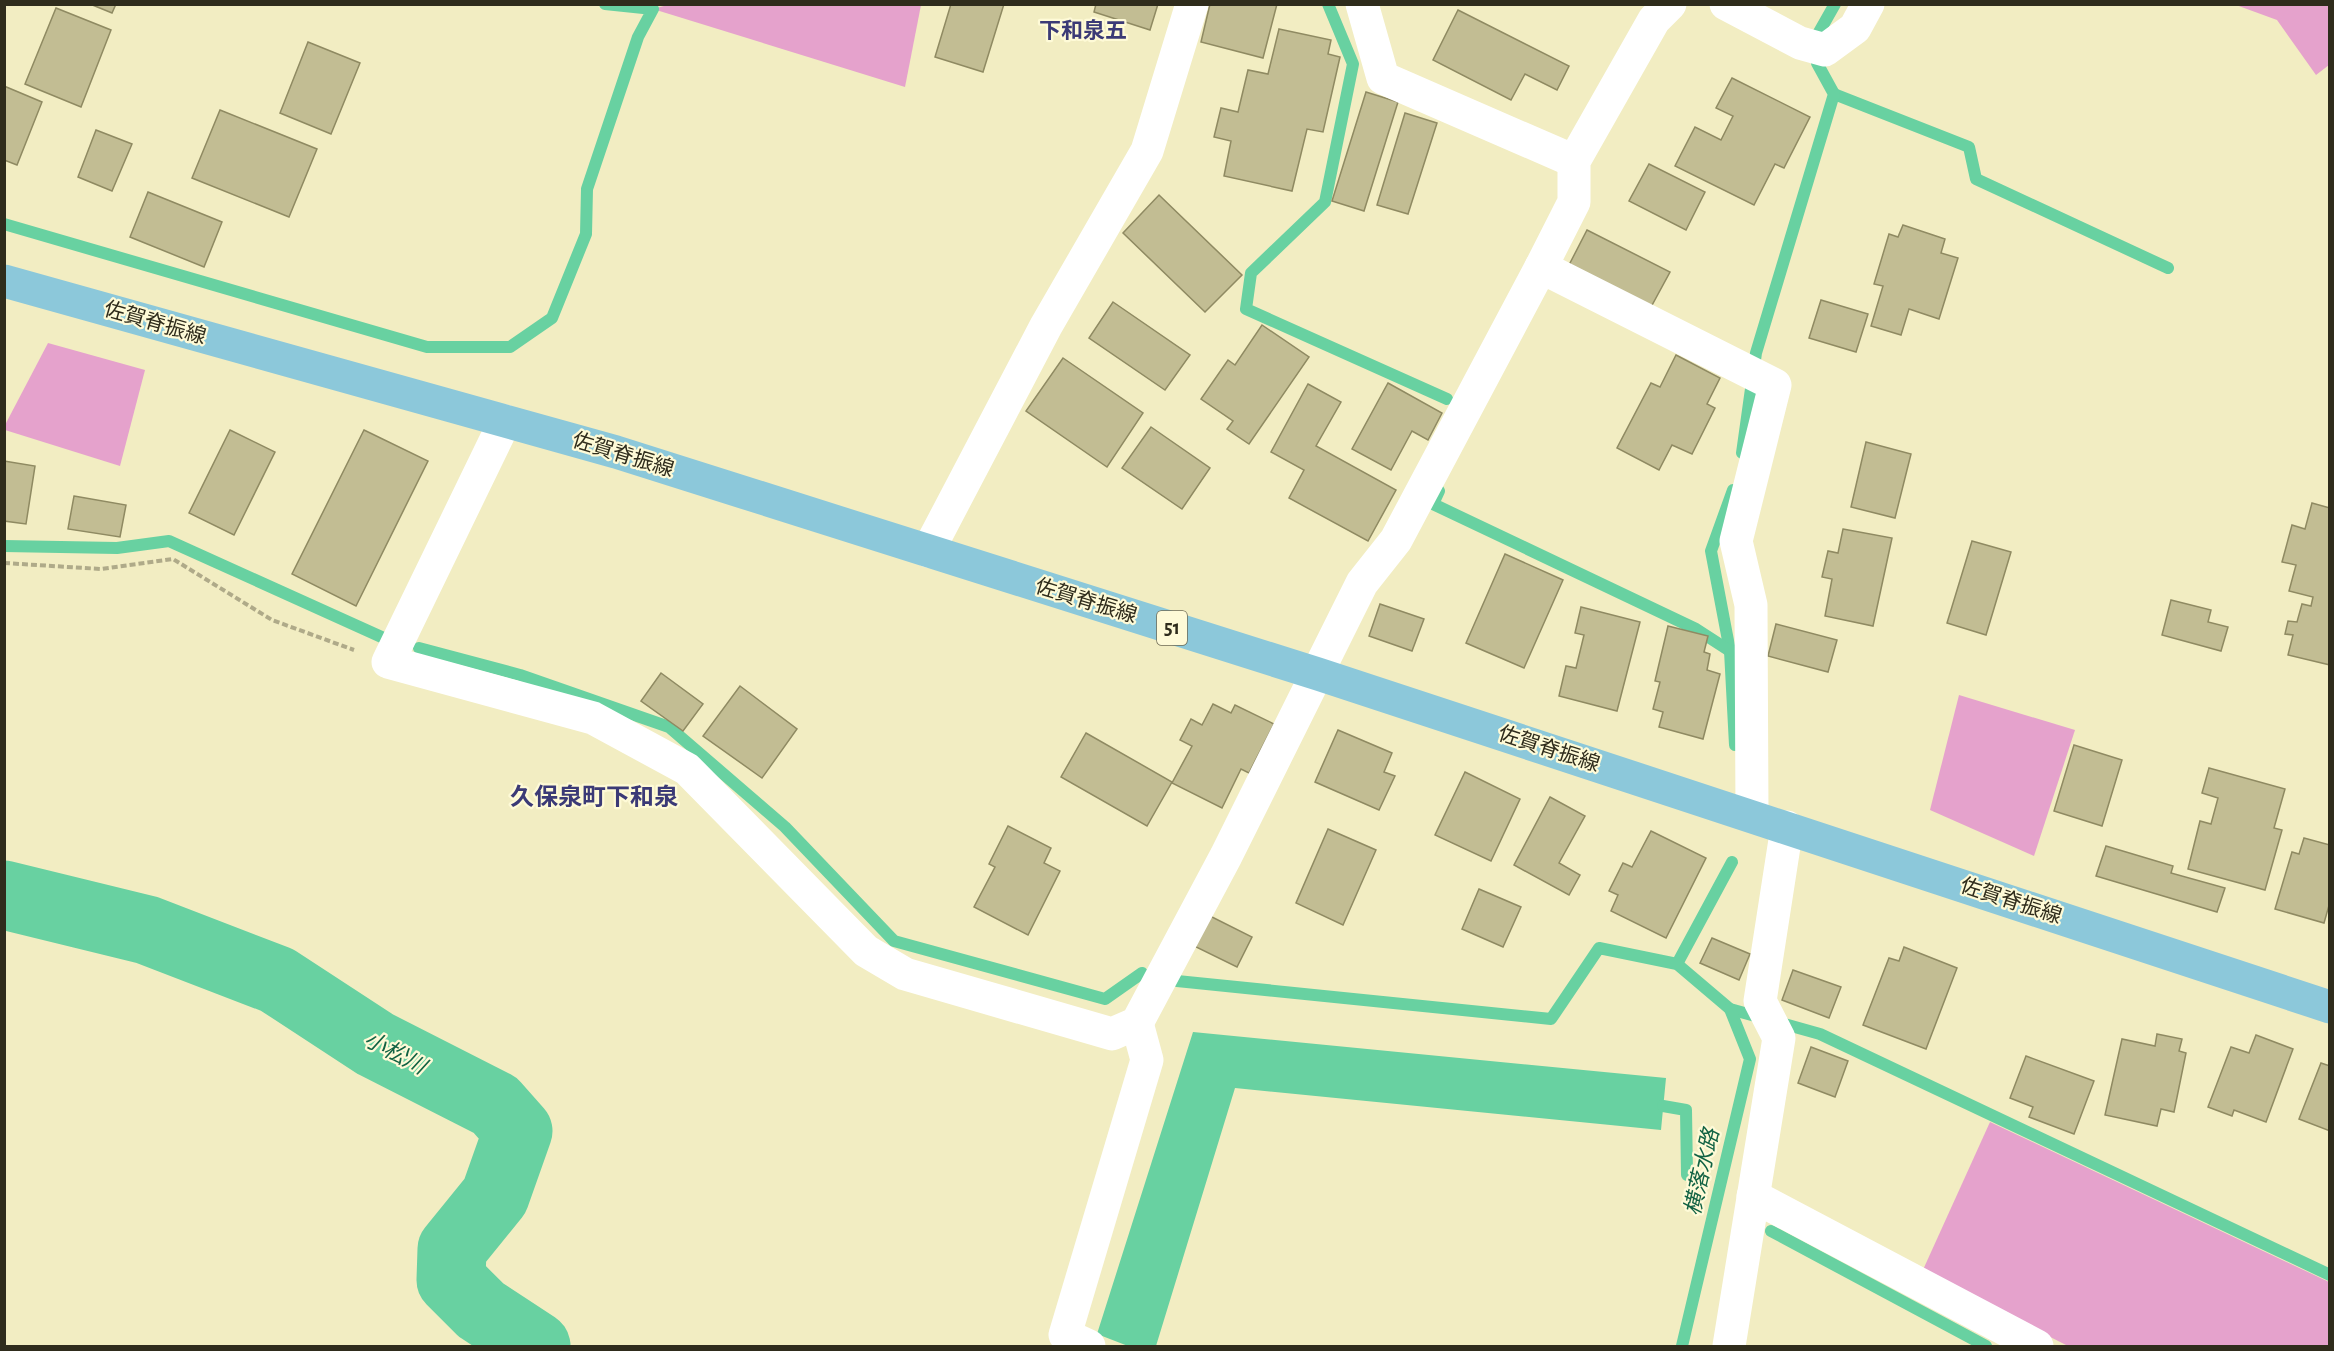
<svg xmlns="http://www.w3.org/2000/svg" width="2334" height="1351" viewBox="0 0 2334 1351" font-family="'Alegreya Sans','Noto Sans JP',sans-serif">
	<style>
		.green { fill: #e5a2cc }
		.water { fill: #68d1a1 }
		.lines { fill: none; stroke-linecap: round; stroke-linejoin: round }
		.stream { stroke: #68d1a1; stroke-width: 12 }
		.river { stroke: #68d1a1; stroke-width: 69 }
		.building { fill: #c2bd93; stroke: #8f8a62; stroke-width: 1.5 }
		.path { stroke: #afaa89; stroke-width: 4; stroke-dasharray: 6 3; stroke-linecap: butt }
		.minor { stroke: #fff; stroke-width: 33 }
		.primary { stroke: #8cc8da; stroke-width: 33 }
		.labels { text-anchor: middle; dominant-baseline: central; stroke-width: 4.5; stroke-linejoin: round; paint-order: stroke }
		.shield { fill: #fefad7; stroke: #6d6a54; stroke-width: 1.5 }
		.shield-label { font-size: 20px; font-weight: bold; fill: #2f2c1c }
		.street-label { font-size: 21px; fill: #2f2c1c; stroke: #fefad7 }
		.neighbourhood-label { font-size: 22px; font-weight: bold; fill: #3b3a76; stroke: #fefad7 }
		.water-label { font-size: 22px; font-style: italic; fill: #116243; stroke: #fefad7 }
		.quarter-label { font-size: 24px; font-weight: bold; fill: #3b3a76; stroke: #fefad7 }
	</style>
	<rect width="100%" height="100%" fill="#f2edc2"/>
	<!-- green -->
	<g class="green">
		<polygon points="671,4 921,4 921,5 905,87 653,9"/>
		<polygon points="2236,5 2329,5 2329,65 2316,75 2277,20"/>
		<polygon points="48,343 145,370 120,466 5,430 5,425"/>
		<polygon points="1959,695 2075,730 2034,856 1930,810"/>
		<polygon points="1990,1122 2329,1282 2329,1346 2068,1346 1922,1272"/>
	</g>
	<!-- water -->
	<polygon class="water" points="1193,1032 1666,1078 1661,1130 1235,1088 1156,1346 1128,1346 1097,1334"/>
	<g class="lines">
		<!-- stream -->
		<g class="stream">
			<polyline points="1328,4 1353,64 1325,202 1251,273 1246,309 1447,399"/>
			<polyline points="1818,34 1835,4"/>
			<polyline points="1834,94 1969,147 1976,179 2168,268"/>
			<polyline points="4,224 427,347 510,347 552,318 586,234 587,189 638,37 653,9 605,4"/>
			<polyline points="1742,453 1756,353 1834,94 1817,63"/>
			<polyline points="1733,490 1711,551 1730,651 1735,745"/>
			<polyline points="1439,491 1433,504 1696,629 1730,651"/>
			<polyline points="4,546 117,548 169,541 386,639"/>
			<polyline points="419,648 520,675 669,727 785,827 894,941 1105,999 1142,973"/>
			<polyline points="1677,964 1732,862"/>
			<polyline points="1177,981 1551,1019 1599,948 1677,964 1730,1009 1820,1034 2330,1275"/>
			<polyline points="1663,1106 1686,1110 1687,1175"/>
			<polyline points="1771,1231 1986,1346"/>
			<polyline points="1682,1346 1750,1059 1730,1009"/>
		</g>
		<!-- river -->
		<polyline class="river" points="4,895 147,930 277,980 375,1044 495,1105 518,1131 495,1196 452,1249 451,1280 481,1310 536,1346"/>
	</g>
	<!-- building -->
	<g class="building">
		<polygon points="90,4 116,4 112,13"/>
		<polygon points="951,4 1004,4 983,72 935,57"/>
		<polygon points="1096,4 1158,4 1150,30 1094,12"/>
		<polygon points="1210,4 1277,4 1263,58 1201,42"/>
		<polygon points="56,8 111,30 81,107 25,84"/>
		<polygon points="1458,10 1569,66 1557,90 1525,74 1511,100 1433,60"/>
		<polygon points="1279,29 1331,40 1328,54 1340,57 1323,132 1307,129 1292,191 1224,176 1231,141 1214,137 1221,108 1238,112 1248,70 1268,74"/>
		<polygon points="308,42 360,63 331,134 280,113"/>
		<polygon points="1732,78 1810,117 1784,168 1775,164 1754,205 1675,166 1695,127 1721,140 1733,116 1716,108"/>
		<polygon points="4,86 42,102 17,165 4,160"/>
		<polygon points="1366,92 1398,102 1364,211 1332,201"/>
		<polygon points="220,110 317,149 289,217 192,178"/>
		<polygon points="1405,113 1437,123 1408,214 1377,205"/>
		<polygon points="96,130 132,144 112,191 78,177"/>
		<polygon points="1649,164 1705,192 1686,230 1629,201"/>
		<polygon points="148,192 222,222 204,267 130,237"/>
		<polygon points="1159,195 1242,275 1205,312 1123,233"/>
		<polygon points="1903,225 1945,239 1941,253 1958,258 1939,319 1909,309 1901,335 1871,326 1883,286 1874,284 1889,234 1898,237"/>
		<polygon points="1587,230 1670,272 1651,307 1569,265"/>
		<polygon points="1821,300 1868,314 1856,352 1809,338"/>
		<polygon points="1113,302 1190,355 1165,390 1089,338"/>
		<polygon points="1262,325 1309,357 1249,444 1227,429 1233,421 1201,399 1228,360 1235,365"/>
		<polygon points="1676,355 1720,378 1707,404 1715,408 1692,454 1672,445 1659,470 1617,448 1651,383 1660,387"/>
		<polygon points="1063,358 1143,413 1107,467 1026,411"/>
		<polygon points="1388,383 1442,413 1428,440 1412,431 1391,470 1352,449"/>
		<polygon points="1308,384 1341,402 1316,446 1396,490 1368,541 1289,498 1304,470 1271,452"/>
		<polygon points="1151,427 1210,468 1182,509 1122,468"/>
		<polygon points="230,430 275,452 234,535 189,513"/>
		<polygon points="364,430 428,461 356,606 292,574"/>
		<polygon points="1866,442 1911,454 1895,518 1851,507"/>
		<polygon points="4,461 35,466 26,524 4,521"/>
		<polygon points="74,496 126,505 120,537 68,529"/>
		<polygon points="2312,503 2330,508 2330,665 2288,655 2293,635 2285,634 2288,621 2297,622 2302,604 2311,606 2313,597 2289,591 2296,565 2282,562 2292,525 2305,529"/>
		<polygon points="1843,529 1892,538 1873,626 1825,616 1832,579 1822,577 1828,551 1838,553"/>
		<polygon points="1972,541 2011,552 1986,635 1947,623"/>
		<polygon points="1505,554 1563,580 1524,668 1466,643"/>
		<polygon points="2171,600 2211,610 2208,622 2228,627 2221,651 2162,635"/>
		<polygon points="1380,604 1424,619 1412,651 1369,636"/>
		<polygon points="1581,607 1640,622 1617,711 1559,696 1566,666 1576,668 1584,635 1575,633"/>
		<polygon points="1776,624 1837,640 1828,672 1768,656"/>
		<polygon points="1668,626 1708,636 1704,652 1710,654 1707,670 1720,674 1703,739 1659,727 1663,712 1653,709 1660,682 1655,681"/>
		<polygon points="661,673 703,704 683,731 641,701"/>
		<polygon points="740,686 797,729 762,778 703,736"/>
		<polygon points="1213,704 1231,713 1235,705 1274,724 1249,773 1241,769 1222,808 1172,783 1192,746 1180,740 1191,719 1202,725"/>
		<polygon points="1338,730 1392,753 1384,772 1395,776 1379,810 1315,782"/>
		<polygon points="1086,733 1172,782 1147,826 1061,777"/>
		<polygon points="2074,745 2122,760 2102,826 2054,811"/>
		<polygon points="2209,768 2285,789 2274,828 2282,830 2265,890 2188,869 2200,821 2211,824 2218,798 2202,793"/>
		<polygon points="1465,772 1520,799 1491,861 1435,835"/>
		<polygon points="1550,797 1585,816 1559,863 1580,875 1569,895 1514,865"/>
		<polygon points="1008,826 1051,848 1044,863 1060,871 1028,935 974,907 995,867 989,864"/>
		<polygon points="1328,829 1376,850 1343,925 1296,903"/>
		<polygon points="1651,831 1706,858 1666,938 1611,911 1618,895 1609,891 1623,863 1632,867"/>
		<polygon points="2304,838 2330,845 2330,902 2324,923 2275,909 2292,852 2299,854"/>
		<polygon points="2106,846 2173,866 2171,873 2225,888 2217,912 2096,876"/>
		<polygon points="1479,889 1521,907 1503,947 1462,929"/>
		<polygon points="1208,915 1252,937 1237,967 1192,945"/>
		<polygon points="1712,938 1750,954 1739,980 1700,963"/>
		<polygon points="1904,947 1957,968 1926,1049 1863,1025 1889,958 1899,961"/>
		<polygon points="1793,970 1841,987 1829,1018 1782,1000"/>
		<polygon points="2157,1034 2182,1039 2179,1051 2186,1053 2174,1112 2161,1109 2157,1126 2105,1115 2122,1039 2155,1046"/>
		<polygon points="2256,1035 2293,1049 2266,1122 2234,1110 2232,1116 2208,1107 2231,1047 2249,1053"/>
		<polygon points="1811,1047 1848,1061 1835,1097 1798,1083"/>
		<polygon points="2026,1056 2094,1081 2074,1134 2029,1117 2033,1107 2010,1098"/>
		<polygon points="2321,1063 2330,1066 2330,1131 2299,1119"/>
	</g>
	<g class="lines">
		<!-- path -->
		<polyline class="path" points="4,563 101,569 173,559 272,620 354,650"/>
		<!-- minor -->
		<g class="minor">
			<polyline points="1362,4 1383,78 1574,161"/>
			<polyline points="1726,4 1800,43 1825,50 1855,28 1868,4"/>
			<polyline points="1541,267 1775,385 1736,541 1751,605 1752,815"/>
			<polyline points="505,421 388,662 593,718 687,769 866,951 905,974 1112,1034 1137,1023 1226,856 1362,583 1396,540 1541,267 1574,202 1574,161 1654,20 1670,4"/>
			<polyline points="928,551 1046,326 1147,151 1192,4"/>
			<polyline points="1753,1196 2037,1346"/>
			<polyline points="1089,1346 1065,1335 1147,1060 1137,1023"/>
			<polyline points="1729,1346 1779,1038 1760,1001 1787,827"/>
		</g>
		<!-- primary -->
		<polyline class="primary" points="4,281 616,452 1318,674 2330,1007"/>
	</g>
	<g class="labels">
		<!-- shield labels -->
		<rect class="shield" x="1157" y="611" width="30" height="34" rx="4.5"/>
		<g class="shield-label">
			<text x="1172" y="628">51</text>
		</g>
		<!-- street labels -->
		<g class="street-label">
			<text transform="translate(155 323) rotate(16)">佐賀脊振線</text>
			<text transform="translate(623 455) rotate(17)">佐賀脊振線</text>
			<text transform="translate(1086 601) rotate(17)">佐賀脊振線</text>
			<text transform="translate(1549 749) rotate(18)">佐賀脊振線</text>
			<text transform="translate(2011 901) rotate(18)">佐賀脊振線</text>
		</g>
		<!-- neighbourhood labels -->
		<g class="neighbourhood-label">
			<text x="1083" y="31">下和泉五</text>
		</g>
		<!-- water labels -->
		<g class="water-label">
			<text transform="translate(395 1053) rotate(28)">小松川</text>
			<text transform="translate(1702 1172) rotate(-77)">横落水路</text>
		</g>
		<!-- quarter labels -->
		<g class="quarter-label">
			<text x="594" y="798">久保泉町下和泉</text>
		</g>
	</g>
	<!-- border -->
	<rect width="2334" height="1351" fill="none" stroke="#2f2c1c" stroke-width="12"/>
</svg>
